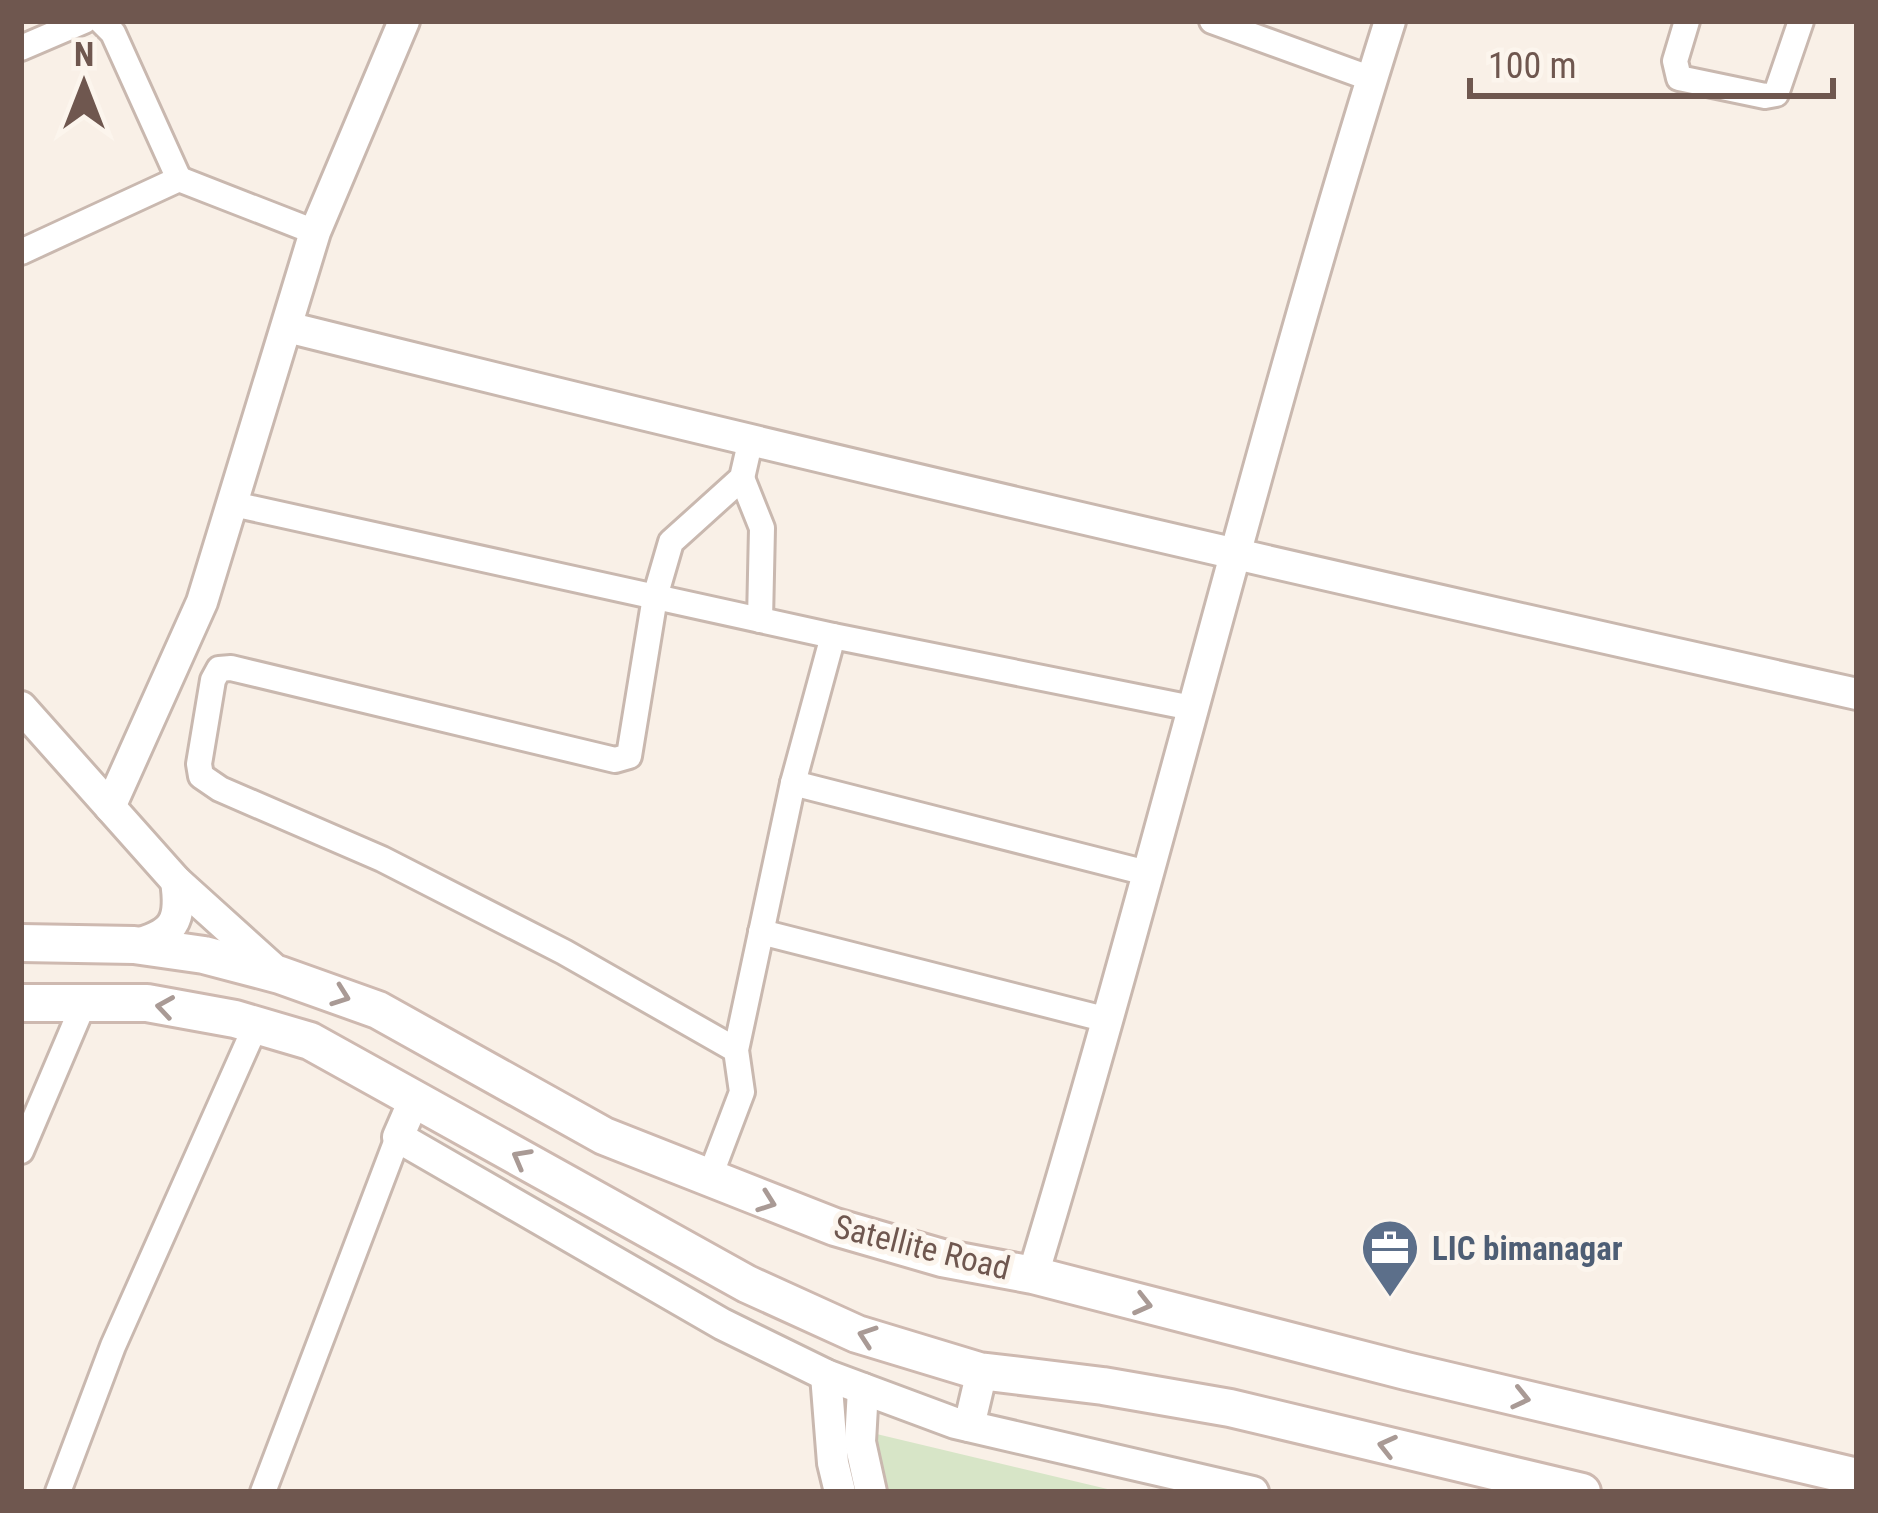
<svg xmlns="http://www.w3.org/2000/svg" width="1878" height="1513" viewBox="0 0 1878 1513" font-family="'Roboto Condensed',sans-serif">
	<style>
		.green { fill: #d7e5c7 }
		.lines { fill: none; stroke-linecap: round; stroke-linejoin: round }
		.minor-casing { stroke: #c9b8af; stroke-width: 30 }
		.tertiary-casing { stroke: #c9b8af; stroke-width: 36 }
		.secondary-casing { stroke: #ceb9b0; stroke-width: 42 }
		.minor { stroke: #fff; stroke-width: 24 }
		.tertiary { stroke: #fff; stroke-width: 30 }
		.secondary { stroke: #fff; stroke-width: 36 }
		.oneway { stroke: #a99a95 }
		.labels { text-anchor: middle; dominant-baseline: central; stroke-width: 10; stroke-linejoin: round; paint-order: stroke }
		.street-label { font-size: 33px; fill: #6f574f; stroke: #fcf5ed }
		.service-label { font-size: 33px; font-weight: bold; fill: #4e5e75; stroke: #fcf5ed; text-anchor: start }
	</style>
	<rect width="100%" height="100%" fill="#f9f0e7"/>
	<!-- green -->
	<polygon class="green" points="864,1431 1120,1492 854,1492 847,1438"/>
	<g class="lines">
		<defs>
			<g id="minor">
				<polyline points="101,21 113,33 179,179"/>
				<polyline points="1212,21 1372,79"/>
				<polyline points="1687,21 1675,61 1679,78 1765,96 1776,94 1801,21"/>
				<polyline points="21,48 84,21"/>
				<polyline points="21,252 179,179 315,232"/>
				<polyline points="742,478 762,528 760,620"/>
				<polyline points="233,504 833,636 1192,708"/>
				<polyline points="793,783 1147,873"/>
				<polyline points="761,932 1108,1020"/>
				<polyline points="736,1050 564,952 382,859 220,789 201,776 199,764 213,680 219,669 231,668 615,760 629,756 655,597 671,542 742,478 750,443"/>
				<polyline points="21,1151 84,1003"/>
				<polyline points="709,1179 742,1092 736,1050 793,783 833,636"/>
				<polyline points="58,1492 113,1346 256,1025"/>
				<polyline points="263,1492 398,1137"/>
			</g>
			<g id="tertiary">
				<path d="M 287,327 C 809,457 1332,578 1857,694"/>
				<polyline points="21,707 176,881 279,974"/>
				<polyline points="110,807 202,602 315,232 404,21"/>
				<path d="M 134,945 C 174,934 182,922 176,881"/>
				<polyline points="415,1098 398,1137 722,1324 826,1375 955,1423 1253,1492"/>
				<path d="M 1033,1275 C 1159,859 1259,436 1390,21"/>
				<polyline points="826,1375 833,1463 840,1492"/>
				<polyline points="863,1389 860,1442 871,1492"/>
				<polyline points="969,1426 982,1371"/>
			</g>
			<g id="secondary">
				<polyline points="21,943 134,945 204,955 280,975 378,1010 604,1136 835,1227 942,1258 1033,1275 1406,1371 1857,1477"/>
				<polyline points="21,1003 147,1003 235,1019 310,1041 747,1284 857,1334 979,1371 1103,1386 1230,1408 1582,1492"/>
			</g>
		</defs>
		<!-- minor casing -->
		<use href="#minor" class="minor-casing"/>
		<!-- tertiary casing -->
		<use href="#tertiary" class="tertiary-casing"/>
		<!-- secondary casing -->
		<use href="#secondary" class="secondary-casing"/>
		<!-- minor -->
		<use href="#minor" class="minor"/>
		<!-- tertiary -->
		<use href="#tertiary" class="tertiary"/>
		<!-- secondary -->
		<use href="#secondary" class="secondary"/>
	</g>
	<!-- one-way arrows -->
	<defs><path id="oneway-chevron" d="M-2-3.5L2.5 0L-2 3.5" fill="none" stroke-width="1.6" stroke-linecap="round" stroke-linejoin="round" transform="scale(3)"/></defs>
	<g class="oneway">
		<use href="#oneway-chevron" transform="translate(341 996) rotate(20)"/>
		<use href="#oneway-chevron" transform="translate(165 1007) rotate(-171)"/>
		<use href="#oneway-chevron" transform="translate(521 1158) rotate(-151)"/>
		<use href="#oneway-chevron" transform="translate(767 1202) rotate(20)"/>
		<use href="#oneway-chevron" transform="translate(1143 1304) rotate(14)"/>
		<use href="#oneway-chevron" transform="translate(867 1336) rotate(-161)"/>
		<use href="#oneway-chevron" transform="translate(1521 1398) rotate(13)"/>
		<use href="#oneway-chevron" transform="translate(1387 1446) rotate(-166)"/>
	</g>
	<!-- icons -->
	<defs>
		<symbol id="office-pin" viewBox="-11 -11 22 30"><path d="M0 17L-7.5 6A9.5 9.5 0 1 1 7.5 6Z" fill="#5c6f8a" stroke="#fcf5ed"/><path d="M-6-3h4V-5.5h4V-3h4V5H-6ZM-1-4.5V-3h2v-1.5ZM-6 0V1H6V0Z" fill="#fff"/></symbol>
	</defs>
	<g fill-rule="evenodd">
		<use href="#office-pin" x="1357" y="1215" width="66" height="90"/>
	</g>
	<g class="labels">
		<!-- street labels -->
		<g class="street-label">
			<text transform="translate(922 1247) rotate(14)">Satellite Road</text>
		</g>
		<!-- service labels -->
		<g class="service-label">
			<text x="1432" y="1248">LIC bimanagar</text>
		</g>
	</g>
	<!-- border -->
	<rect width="1878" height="1513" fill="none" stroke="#6f574f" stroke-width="48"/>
	<!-- north arrow -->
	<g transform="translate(84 84)" stroke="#fcf5ed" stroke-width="9" paint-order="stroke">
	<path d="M0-9L21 45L0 30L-21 45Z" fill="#6f574f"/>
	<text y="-18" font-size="33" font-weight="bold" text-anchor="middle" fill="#6f574f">N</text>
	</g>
	<!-- scale -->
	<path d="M1470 78v18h363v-18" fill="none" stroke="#6f574f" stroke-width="6"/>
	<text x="1488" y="78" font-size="36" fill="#6f574f" stroke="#fcf5ed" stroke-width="9" paint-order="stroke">100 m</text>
</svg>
